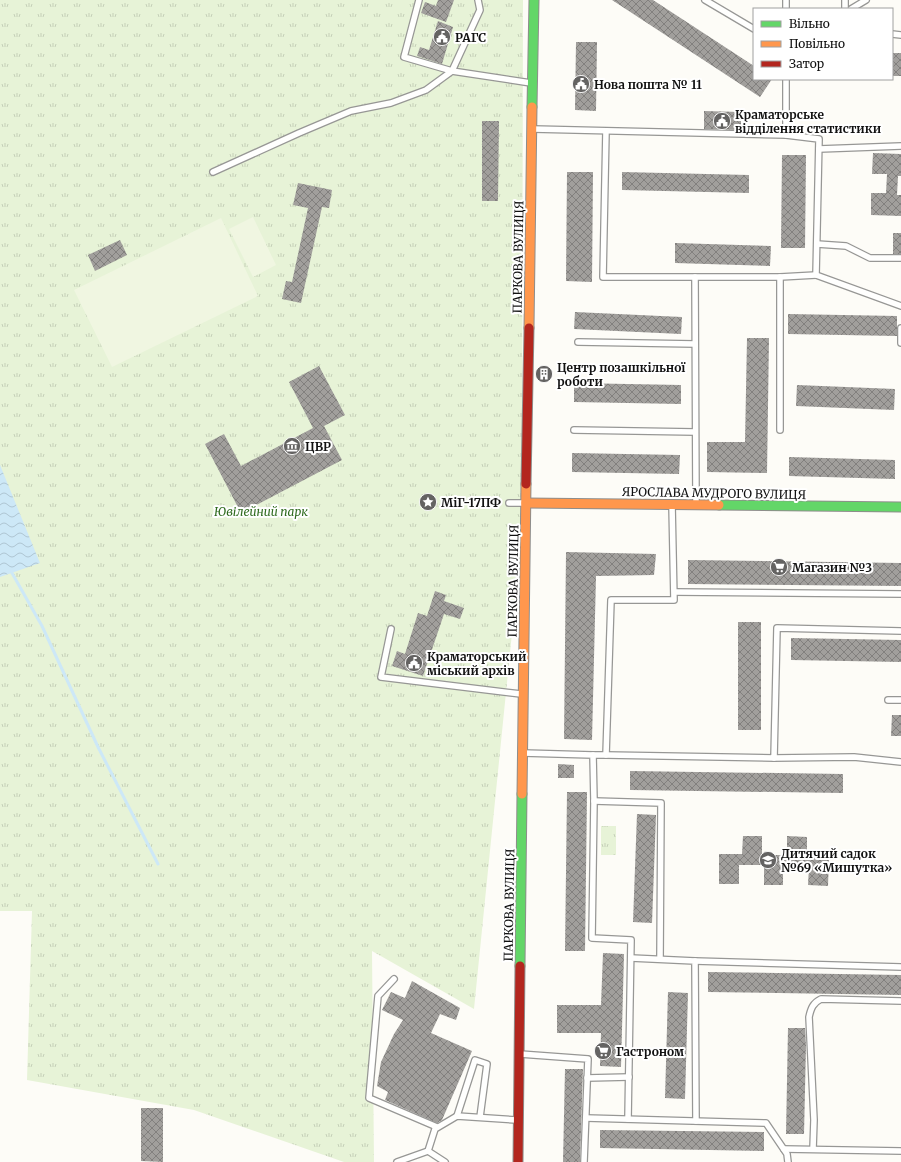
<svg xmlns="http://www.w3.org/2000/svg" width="901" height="1162" viewBox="0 0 901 1162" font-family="Merriweather,serif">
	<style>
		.park { fill: url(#park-tufts) }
		.pitch { fill: #f0f6e1 }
		.water { fill: url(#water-waves) }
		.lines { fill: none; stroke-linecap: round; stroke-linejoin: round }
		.stream { stroke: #cde8f7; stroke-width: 3 }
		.building { fill: url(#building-cross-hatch) }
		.lane-casing { stroke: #979795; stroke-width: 8 }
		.fast-casing { stroke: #8e8d8b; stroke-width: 11 }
		.slow-casing { stroke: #8e8d8b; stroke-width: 11 }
		.jam-casing { stroke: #8e8d8b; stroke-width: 11 }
		.lane { stroke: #fffffe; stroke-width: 5.5 }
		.fast { stroke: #63d668; stroke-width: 9 }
		.slow { stroke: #ff974d; stroke-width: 9 }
		.jam { stroke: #b3261e; stroke-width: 9 }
		.labels { text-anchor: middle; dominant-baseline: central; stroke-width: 4; stroke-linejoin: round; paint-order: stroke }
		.poi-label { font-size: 12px; font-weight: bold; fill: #111; stroke: #fff; text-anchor: start }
		.street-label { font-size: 12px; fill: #111; stroke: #fff }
		.park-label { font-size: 12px; font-style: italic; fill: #2f6b1f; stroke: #fff }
	</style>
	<defs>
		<pattern id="park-tufts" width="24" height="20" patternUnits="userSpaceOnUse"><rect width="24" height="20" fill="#e7f3d7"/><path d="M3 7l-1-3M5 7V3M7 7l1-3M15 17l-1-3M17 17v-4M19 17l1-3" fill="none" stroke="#c5cfb8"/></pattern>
		<pattern id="water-waves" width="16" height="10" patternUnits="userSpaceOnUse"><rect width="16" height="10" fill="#cde8f7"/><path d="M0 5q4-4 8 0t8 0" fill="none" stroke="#afc6d3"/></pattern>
		<pattern id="building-cross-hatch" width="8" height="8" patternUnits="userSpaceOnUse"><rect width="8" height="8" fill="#a19f9c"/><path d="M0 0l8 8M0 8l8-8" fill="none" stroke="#82807e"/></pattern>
	</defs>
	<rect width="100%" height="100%" fill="#fdfcf7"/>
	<!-- park -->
	<g class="park">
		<polygon points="0,0 523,0 522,534 474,1009 372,951 374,1162 344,1162 194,1110 27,1080 32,911 0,911"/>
		<rect x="601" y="826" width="15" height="29"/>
	</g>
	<!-- pitch -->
	<g class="pitch">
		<polygon points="253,217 276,265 253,277 229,229"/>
		<polygon points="221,218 258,296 112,367 74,290"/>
	</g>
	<!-- water -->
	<polygon class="water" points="0,465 40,563 0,577"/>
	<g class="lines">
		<!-- stream -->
		<polyline class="stream" points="12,573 42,626 98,747 158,864"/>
	</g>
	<!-- building -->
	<g class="building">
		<polygon points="438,0 454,0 446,22 421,13 425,2 436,6"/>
		<polygon points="612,0 653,0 754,66 754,79 772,79 760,97"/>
		<polygon points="438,21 453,27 442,64 417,56 420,47 429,50"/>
		<polygon points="576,42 597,42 596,111 575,110"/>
		<rect x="892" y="53" width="9" height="23"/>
		<polygon points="704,111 741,112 741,130 704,129"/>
		<polygon points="482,121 499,121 498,201 482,201"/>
		<polygon points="873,153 901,154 901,176 898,176 897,195 901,195 901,216 871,215 871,193 886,193 887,174 872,174"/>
		<polygon points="782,155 806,155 805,248 781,248"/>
		<polygon points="567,172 593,172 592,282 566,281"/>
		<polygon points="622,172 749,175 749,193 622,190"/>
		<polygon points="298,183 332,190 329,208 322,207 301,303 282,299 286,281 292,282 308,208 293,205"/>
		<rect x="893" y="233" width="8" height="21"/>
		<polygon points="120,240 127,255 95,271 88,255"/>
		<polygon points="675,243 771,246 770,266 675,263"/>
		<polygon points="575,312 682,317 681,334 574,329"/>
		<polygon points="788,314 897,316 897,336 788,334"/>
		<polygon points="747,338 769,338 767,473 707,472 707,442 745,442"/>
		<polygon points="319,366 345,415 324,426 342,460 241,513 205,444 224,434 241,466 313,428 289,382"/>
		<polygon points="574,383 681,385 681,404 574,402"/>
		<polygon points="797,385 895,389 894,410 796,406"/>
		<polygon points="572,453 680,455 679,474 572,472"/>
		<polygon points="789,457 895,460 895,479 789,476"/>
		<polygon points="566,552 656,554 654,575 596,576 592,740 564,739"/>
		<polygon points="688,560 901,563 901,586 688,584"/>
		<polygon points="435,591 446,595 444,601 464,608 460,619 444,614 423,676 392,666 397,651 405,654 418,613 427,616"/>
		<rect x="738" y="622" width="23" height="108"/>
		<polygon points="791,638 901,640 901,662 791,660"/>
		<polygon points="892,715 901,715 901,736 891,736"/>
		<polygon points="558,764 574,765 574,778 558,778"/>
		<polygon points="630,771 843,774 843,793 630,790"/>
		<polygon points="567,792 587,792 585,951 565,951"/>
		<polygon points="637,814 656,815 652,923 633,922"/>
		<polygon points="743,836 762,836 762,855 787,855 787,836 807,837 807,856 829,856 828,886 808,885 809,866 783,866 783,885 764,885 764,865 739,865 739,884 719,884 719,854 742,854"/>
		<polygon points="603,953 624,954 621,1067 600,1066 601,1033 557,1033 557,1005 601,1005"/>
		<polygon points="708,972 901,975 901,995 708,992"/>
		<polygon points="412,981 460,1008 456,1020 440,1014 431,1033 472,1051 442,1120 437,1123 385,1100 388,1092 377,1086 381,1062 394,1034 403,1020 382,1010 391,992 405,998"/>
		<polygon points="668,992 688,993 685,1099 665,1098"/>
		<polygon points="788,1028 805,1028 806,1045 804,1134 786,1134"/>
		<polygon points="565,1069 583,1069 580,1162 563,1162"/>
		<polygon points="141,1108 163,1108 163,1162 141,1161"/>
		<polygon points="600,1130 764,1132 764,1151 600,1148"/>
	</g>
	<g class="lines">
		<defs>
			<g id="lane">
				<polyline points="419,0 404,57 452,71 480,10 478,0"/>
				<polyline points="705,0 754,29"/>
				<polyline points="786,0 786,9"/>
				<polyline points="845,0 845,9"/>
				<polyline points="851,9 866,0"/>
				<polyline points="892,34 901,35"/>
				<polyline points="533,129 786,135 786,79"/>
				<polyline points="606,131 603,277 695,277 696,503"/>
				<polyline points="786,135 819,139 816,275 901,306"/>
				<polyline points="819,149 901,146"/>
				<polyline points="213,172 299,133 351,111 391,103 426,90 452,71 531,83"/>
				<polyline points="817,244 846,246 870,258 901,258"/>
				<polyline points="695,277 780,277 780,430"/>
				<polyline points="780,277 816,275"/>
				<polyline points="901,328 901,343"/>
				<polyline points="578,342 695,344"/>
				<polyline points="574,430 695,432"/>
				<polyline points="509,503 524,503"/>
				<polyline points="675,592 901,594"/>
				<polyline points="391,629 381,677 521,694"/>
				<polyline points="888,700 901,700"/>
				<polyline points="523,753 593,755 594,801 592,938 631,940 628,1119"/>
				<polyline points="593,755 606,755 611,600 674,600 672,505"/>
				<polyline points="606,755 774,758 777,628 901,631"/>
				<polyline points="774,758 854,757 901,762"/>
				<polyline points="594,801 661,803 660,959"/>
				<polyline points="631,958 695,961 696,1121"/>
				<polyline points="695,961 901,967"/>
				<polyline points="394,979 378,996 369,1098 437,1127"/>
				<polyline points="520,1054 588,1059 584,1162"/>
				<polyline points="587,1078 629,1077"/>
				<polyline points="457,1116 475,1060 487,1064 480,1117"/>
				<polyline points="586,1118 766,1123 787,1154 788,1162"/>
				<polyline points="784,1149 901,1151"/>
				<path d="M 813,1149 L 814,1120 L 809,1017 C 811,1008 813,1003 821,999 L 901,1001"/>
				<polyline points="397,1162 428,1151"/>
				<polyline points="445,1162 428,1151 435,1129 457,1116 516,1120"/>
			</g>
			<g id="fast">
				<polyline points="532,107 534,0"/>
				<polyline points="719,505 901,507"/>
				<polyline points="520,966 522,794"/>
			</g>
			<g id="slow">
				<polyline points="529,328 532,107"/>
				<polyline points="526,503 719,505"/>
				<polyline points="522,794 526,484"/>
			</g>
			<g id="jam">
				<polyline points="526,484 529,328"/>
				<polyline points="518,1162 520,966"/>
			</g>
		</defs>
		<!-- lane casing -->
		<use href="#lane" class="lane-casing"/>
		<!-- fast casing -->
		<use href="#fast" class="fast-casing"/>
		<!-- slow casing -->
		<use href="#slow" class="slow-casing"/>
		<!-- jam casing -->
		<use href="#jam" class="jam-casing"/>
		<!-- lane -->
		<use href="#lane" class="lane"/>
		<!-- fast -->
		<use href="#fast" class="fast"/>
		<!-- slow -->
		<use href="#slow" class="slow"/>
		<!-- jam -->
		<use href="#jam" class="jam"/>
	</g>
	<!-- icons -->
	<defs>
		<symbol id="civic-disc" viewBox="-11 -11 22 22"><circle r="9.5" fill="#646362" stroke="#fff"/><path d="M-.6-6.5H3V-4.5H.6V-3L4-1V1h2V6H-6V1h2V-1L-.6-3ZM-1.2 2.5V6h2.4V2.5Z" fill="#fff"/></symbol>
		<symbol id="building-disc" viewBox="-11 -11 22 22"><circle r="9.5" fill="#646362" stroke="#fff"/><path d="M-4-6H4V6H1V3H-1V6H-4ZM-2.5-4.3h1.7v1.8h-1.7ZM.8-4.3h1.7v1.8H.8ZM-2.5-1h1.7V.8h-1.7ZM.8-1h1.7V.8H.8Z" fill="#fff"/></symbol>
		<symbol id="museum-disc" viewBox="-11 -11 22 22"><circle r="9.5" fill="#646362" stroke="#fff"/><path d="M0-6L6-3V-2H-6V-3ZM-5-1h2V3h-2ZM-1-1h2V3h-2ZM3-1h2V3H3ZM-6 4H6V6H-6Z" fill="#fff"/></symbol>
		<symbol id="sight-disc" viewBox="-11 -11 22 22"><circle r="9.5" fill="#646362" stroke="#fff"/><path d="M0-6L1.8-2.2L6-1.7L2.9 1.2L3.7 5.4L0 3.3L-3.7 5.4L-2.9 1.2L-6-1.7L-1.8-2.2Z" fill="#fff"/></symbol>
		<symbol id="supermarket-disc" viewBox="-11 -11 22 22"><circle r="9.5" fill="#646362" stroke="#fff"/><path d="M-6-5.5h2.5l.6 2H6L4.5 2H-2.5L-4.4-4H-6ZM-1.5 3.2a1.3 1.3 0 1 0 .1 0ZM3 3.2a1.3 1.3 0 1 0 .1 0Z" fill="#fff"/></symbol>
		<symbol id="school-disc" viewBox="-11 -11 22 22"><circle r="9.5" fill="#646362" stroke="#fff"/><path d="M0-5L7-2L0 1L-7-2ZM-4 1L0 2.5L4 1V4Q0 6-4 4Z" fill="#fff"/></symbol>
	</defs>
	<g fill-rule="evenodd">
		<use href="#civic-disc" x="432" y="27" width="20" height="20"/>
		<use href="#civic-disc" x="571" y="74" width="20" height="20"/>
		<use href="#civic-disc" x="712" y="111" width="20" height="20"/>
		<use href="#building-disc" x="534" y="364" width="20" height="20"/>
		<use href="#museum-disc" x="282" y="436" width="20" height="20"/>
		<use href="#sight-disc" x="418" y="492" width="20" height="20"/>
		<use href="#supermarket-disc" x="769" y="557" width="20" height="20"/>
		<use href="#civic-disc" x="404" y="653" width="20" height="20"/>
		<use href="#school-disc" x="758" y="850" width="20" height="20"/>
		<use href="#supermarket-disc" x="593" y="1041" width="20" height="20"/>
	</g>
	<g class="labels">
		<!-- poi labels -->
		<g class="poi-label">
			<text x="455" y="37">РАГС</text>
			<text x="594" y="84">Нова пошта № 11</text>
			<text x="735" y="114">Краматорське<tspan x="735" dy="14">відділення статистики</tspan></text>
			<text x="557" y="367">Центр позашкільної<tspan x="557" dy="14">роботи</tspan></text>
			<text x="305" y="446">ЦВР</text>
			<text x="441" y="502">МіГ-17ПФ</text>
			<text x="792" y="567">Магазин №3</text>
			<text x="427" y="656">Краматорський<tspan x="427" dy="14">міський архів</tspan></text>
			<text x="781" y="853">Дитячий садок<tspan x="781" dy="14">№69 «Мишутка»</tspan></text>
			<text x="616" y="1051">Гастроном</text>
		</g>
		<!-- street labels -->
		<g class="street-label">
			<text transform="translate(518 257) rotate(-89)">ПАРКОВА ВУЛИЦЯ</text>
			<text transform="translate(714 493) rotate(1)">ЯРОСЛАВА МУДРОГО ВУЛИЦЯ</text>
			<text transform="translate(513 581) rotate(-89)">ПАРКОВА ВУЛИЦЯ</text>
			<text transform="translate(509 905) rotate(-89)">ПАРКОВА ВУЛИЦЯ</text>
		</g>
		<!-- park labels -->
		<g class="park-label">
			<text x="261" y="511">Ювілейний парк</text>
		</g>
	</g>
	<!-- legend -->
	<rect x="753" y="8" width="140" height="72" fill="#ffffff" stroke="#a0a0a0"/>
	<rect x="761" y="21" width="20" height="6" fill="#63d668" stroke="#a0a0a0"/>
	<text x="789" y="28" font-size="12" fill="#111111">Вільно</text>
	<rect x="761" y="41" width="20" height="6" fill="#ff974d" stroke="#a0a0a0"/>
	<text x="789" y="48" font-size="12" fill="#111111">Повільно</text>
	<rect x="761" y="61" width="20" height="6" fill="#b3261e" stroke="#a0a0a0"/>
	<text x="789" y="68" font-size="12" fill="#111111">Затор</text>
</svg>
